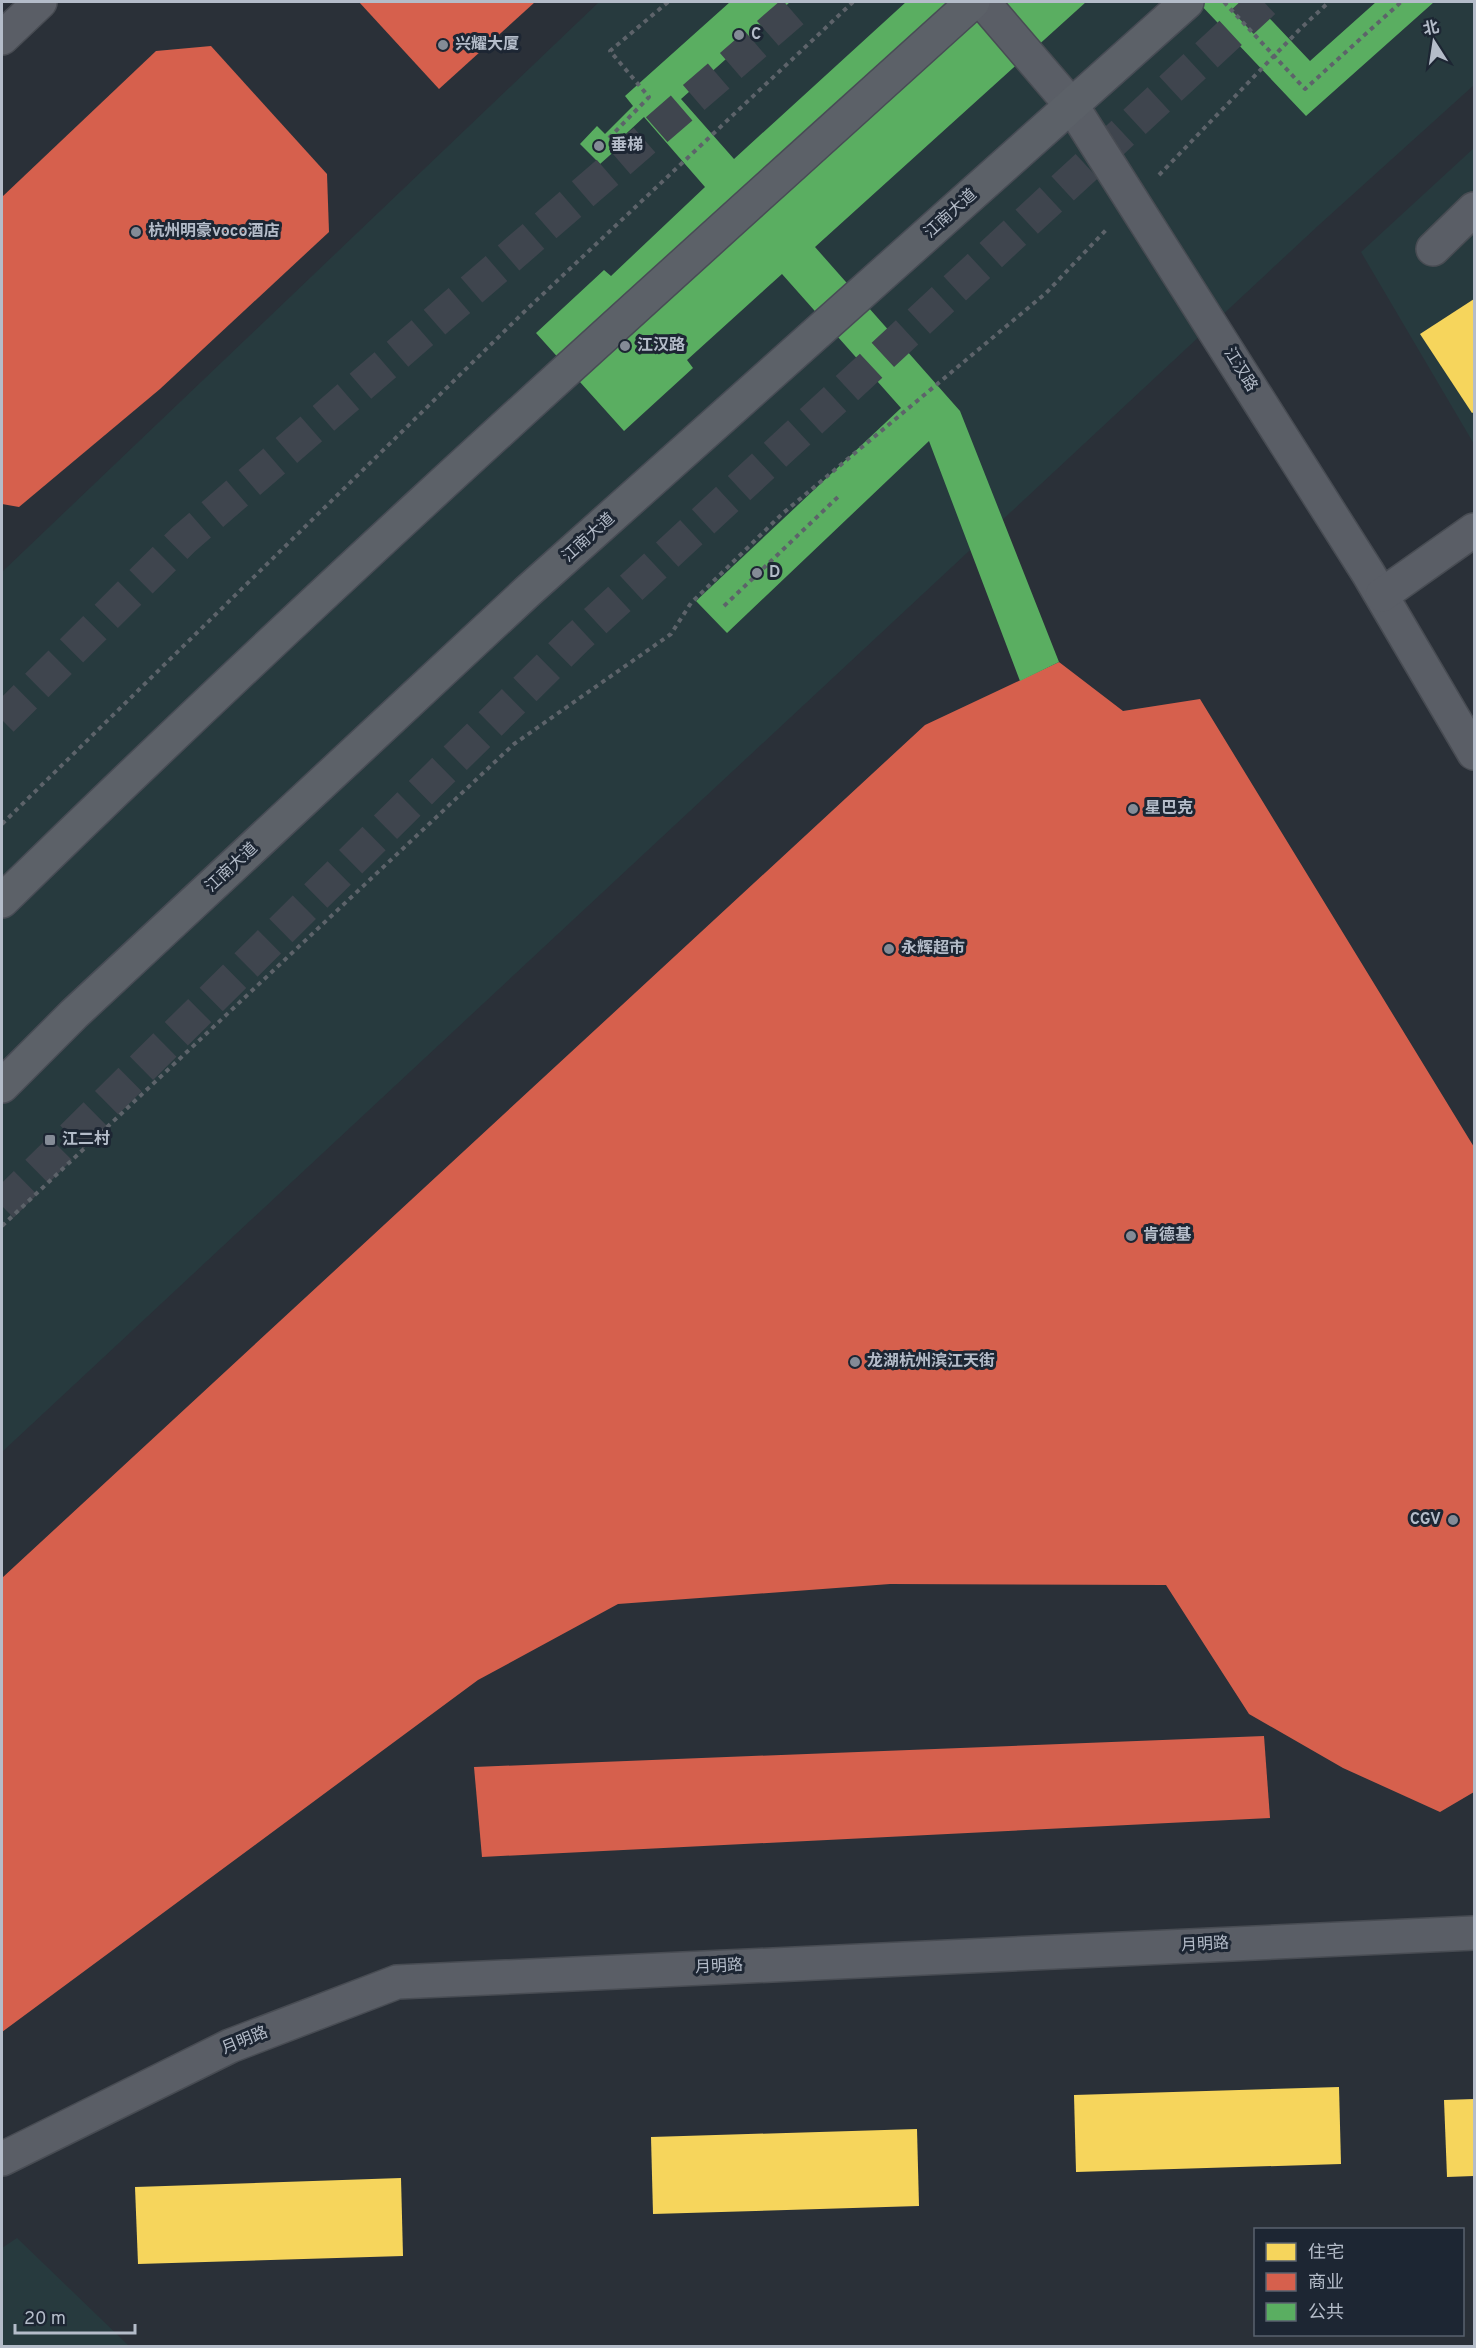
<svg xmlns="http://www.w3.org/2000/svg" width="1476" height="2348" viewBox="0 0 1476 2348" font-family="Overpass,'Noto Sans SC',sans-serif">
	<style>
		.green { fill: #273a3e }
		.homes { fill: #f6d55c }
		.shops { fill: #d6604d }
		.public { fill: #5aae61 }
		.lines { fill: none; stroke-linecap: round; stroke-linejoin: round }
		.highway-tunnel { stroke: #3f454e; stroke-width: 33; stroke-dasharray: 33 16; stroke-linecap: butt }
		.minor-casing { stroke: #484c53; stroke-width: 36 }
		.major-casing { stroke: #484c55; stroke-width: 36 }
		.path { stroke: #5d636a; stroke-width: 4; stroke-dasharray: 4.5 4.5; stroke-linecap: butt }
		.minor { stroke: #5a5e66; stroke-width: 33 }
		.major { stroke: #5c6168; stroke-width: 33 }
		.poi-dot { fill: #848b96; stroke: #1d2633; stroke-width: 2 }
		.labels { text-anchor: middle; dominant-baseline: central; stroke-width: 6; stroke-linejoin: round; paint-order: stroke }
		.poi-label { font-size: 16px; font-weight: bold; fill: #b4bcc9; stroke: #1d2633; text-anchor: start }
		.street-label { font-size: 16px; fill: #b4bcc9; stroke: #1d2633 }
	</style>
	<rect width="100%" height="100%" fill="#2a3038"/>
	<!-- green -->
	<g class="green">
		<polygon points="599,2 1474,2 1474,85 1320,224 2,1452 2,572"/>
		<polygon points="1474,148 1474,444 1361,252"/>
		<polygon points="17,2238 129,2346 2,2346 2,2248"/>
	</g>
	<!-- homes -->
	<g class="homes">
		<polygon points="1474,299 1474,412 1472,413 1420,334"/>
		<polygon points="1339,2087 1341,2164 1076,2172 1074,2095"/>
		<polygon points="1474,2099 1474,2176 1447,2177 1444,2100"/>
		<polygon points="917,2129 919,2206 653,2214 651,2137"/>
		<polygon points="401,2178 403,2256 138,2264 135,2187"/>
	</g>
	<!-- shops -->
	<g class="shops">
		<polygon points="359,2 535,2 439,89"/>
		<polygon points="211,46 327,174 329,232 160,389 19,507 2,504 2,197 156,51"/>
		<polygon points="1059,662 1123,711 1200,699 1474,1147 1474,1792 1440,1812 1343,1768 1249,1714 1166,1585 890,1584 618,1604 478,1680 2,2032 2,1578 925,725"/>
		<polygon points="1264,1736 1270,1818 482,1857 474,1767"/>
	</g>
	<!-- public -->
	<g class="public">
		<polygon points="730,2 790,2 681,99 734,159 906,2 1086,2 815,247 960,411 1059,662 1020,681 929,441 727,633 696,601 901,408 782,274 687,360 693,368 624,431 536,333 604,270 611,276 705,187 644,117 615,144 618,148 600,164 580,144 597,126 605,134 633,106 625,96"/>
		<polygon points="1198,2 1254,2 1310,61 1376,2 1434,2 1306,116"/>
	</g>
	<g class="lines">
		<!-- highway-tunnel -->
		<g class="highway-tunnel">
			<polyline points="2,720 183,540 804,2"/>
			<polyline points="2,1206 576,639 1264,2"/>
		</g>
		<defs>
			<g id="minor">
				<polyline points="983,2 1072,106 1368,573 1474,753"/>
				<polyline points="2,38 40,2"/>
				<polyline points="1433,249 1474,209"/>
				<polyline points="1382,595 1474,530"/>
				<polyline points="2,2159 230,2046 397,1982 1474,1933"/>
			</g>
			<g id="major">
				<path d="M 2,901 C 317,592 646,298 973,2"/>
				<polyline points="2,1086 74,1014 528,591 1187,2"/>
			</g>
		</defs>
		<!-- minor casing -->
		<use href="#minor" class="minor-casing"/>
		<!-- major casing -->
		<use href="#major" class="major-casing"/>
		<!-- path -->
		<g class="path">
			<polyline points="1224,2 1305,89 1401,2"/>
			<polyline points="609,138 649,97 610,51 668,2"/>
			<polyline points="1159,175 1299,30 1329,2"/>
			<polyline points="724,606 841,494"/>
			<polyline points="2,824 524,312 853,2"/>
			<polyline points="2,1226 514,744 671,634 691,603 782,514 1046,293 1106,230"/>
		</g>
		<!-- minor -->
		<use href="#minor" class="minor"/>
		<!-- major -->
		<use href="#major" class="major"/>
	</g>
	<!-- markers -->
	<g class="poi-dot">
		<circle cx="739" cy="35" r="6"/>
		<circle cx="443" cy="45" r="6"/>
		<circle cx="599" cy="146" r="6"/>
		<circle cx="136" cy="232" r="6"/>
		<circle cx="625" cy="346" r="6"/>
		<circle cx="757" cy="573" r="6"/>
		<circle cx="1133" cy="809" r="6"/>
		<circle cx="889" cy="949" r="6"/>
		<rect x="44" y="1134" width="12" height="12" rx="3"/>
		<circle cx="1131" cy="1236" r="6"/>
		<circle cx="855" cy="1362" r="6"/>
		<circle cx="1453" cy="1520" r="6"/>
	</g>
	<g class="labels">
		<!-- poi labels -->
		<g class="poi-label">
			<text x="751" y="35">C</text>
			<text x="455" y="45">兴耀大厦</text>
			<text x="611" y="146">垂梯</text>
			<text x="148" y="232">杭州明豪voco酒店</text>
			<text x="637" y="346">江汉路</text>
			<text x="769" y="573">D</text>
			<text x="1145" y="809">星巴克</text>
			<text x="901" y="949">永辉超市</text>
			<text x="62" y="1140">江二村</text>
			<text x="1143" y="1236">肯德基</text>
			<text x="867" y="1362">龙湖杭州滨江天街</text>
			<text x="1441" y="1520" text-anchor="end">CGV</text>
		</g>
		<!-- street labels -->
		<g class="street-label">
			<text transform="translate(951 214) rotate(-42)">江南大道</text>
			<text transform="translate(1240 370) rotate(58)">江汉路</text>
			<text transform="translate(589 538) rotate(-42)">江南大道</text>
			<text transform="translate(232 868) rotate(-43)">江南大道</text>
			<text transform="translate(1205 1945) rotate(-3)">月明路</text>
			<text transform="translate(719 1967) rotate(-3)">月明路</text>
			<text transform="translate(245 2041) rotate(-22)">月明路</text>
		</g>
	</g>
	<!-- border -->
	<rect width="1476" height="2348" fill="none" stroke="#b4bcc9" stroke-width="6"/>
	<!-- legend -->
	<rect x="1254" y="2228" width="210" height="108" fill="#1d2633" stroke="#59626f" stroke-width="1.5"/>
	<rect x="1266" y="2243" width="30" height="18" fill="#f6d55c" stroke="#59626f" stroke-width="1.5"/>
	<text x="1308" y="2258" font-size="18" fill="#b4bcc9">住宅</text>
	<rect x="1266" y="2273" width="30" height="18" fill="#d6604d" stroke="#59626f" stroke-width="1.5"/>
	<text x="1308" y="2288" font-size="18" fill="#b4bcc9">商业</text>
	<rect x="1266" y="2303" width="30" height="18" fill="#5aae61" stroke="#59626f" stroke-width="1.5"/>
	<text x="1308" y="2318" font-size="18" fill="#b4bcc9">公共</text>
	<!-- north arrow -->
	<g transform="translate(1434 42) rotate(348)" stroke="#1d2633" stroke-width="4.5" paint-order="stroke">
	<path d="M0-4.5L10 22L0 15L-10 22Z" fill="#b4bcc9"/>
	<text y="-9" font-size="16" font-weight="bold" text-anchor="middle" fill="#b4bcc9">北</text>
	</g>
	<!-- scale -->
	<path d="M15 2324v9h120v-9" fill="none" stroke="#b4bcc9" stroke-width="3"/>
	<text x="24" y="2324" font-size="18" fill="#b4bcc9" stroke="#1d2633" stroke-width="4.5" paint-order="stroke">20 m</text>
</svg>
